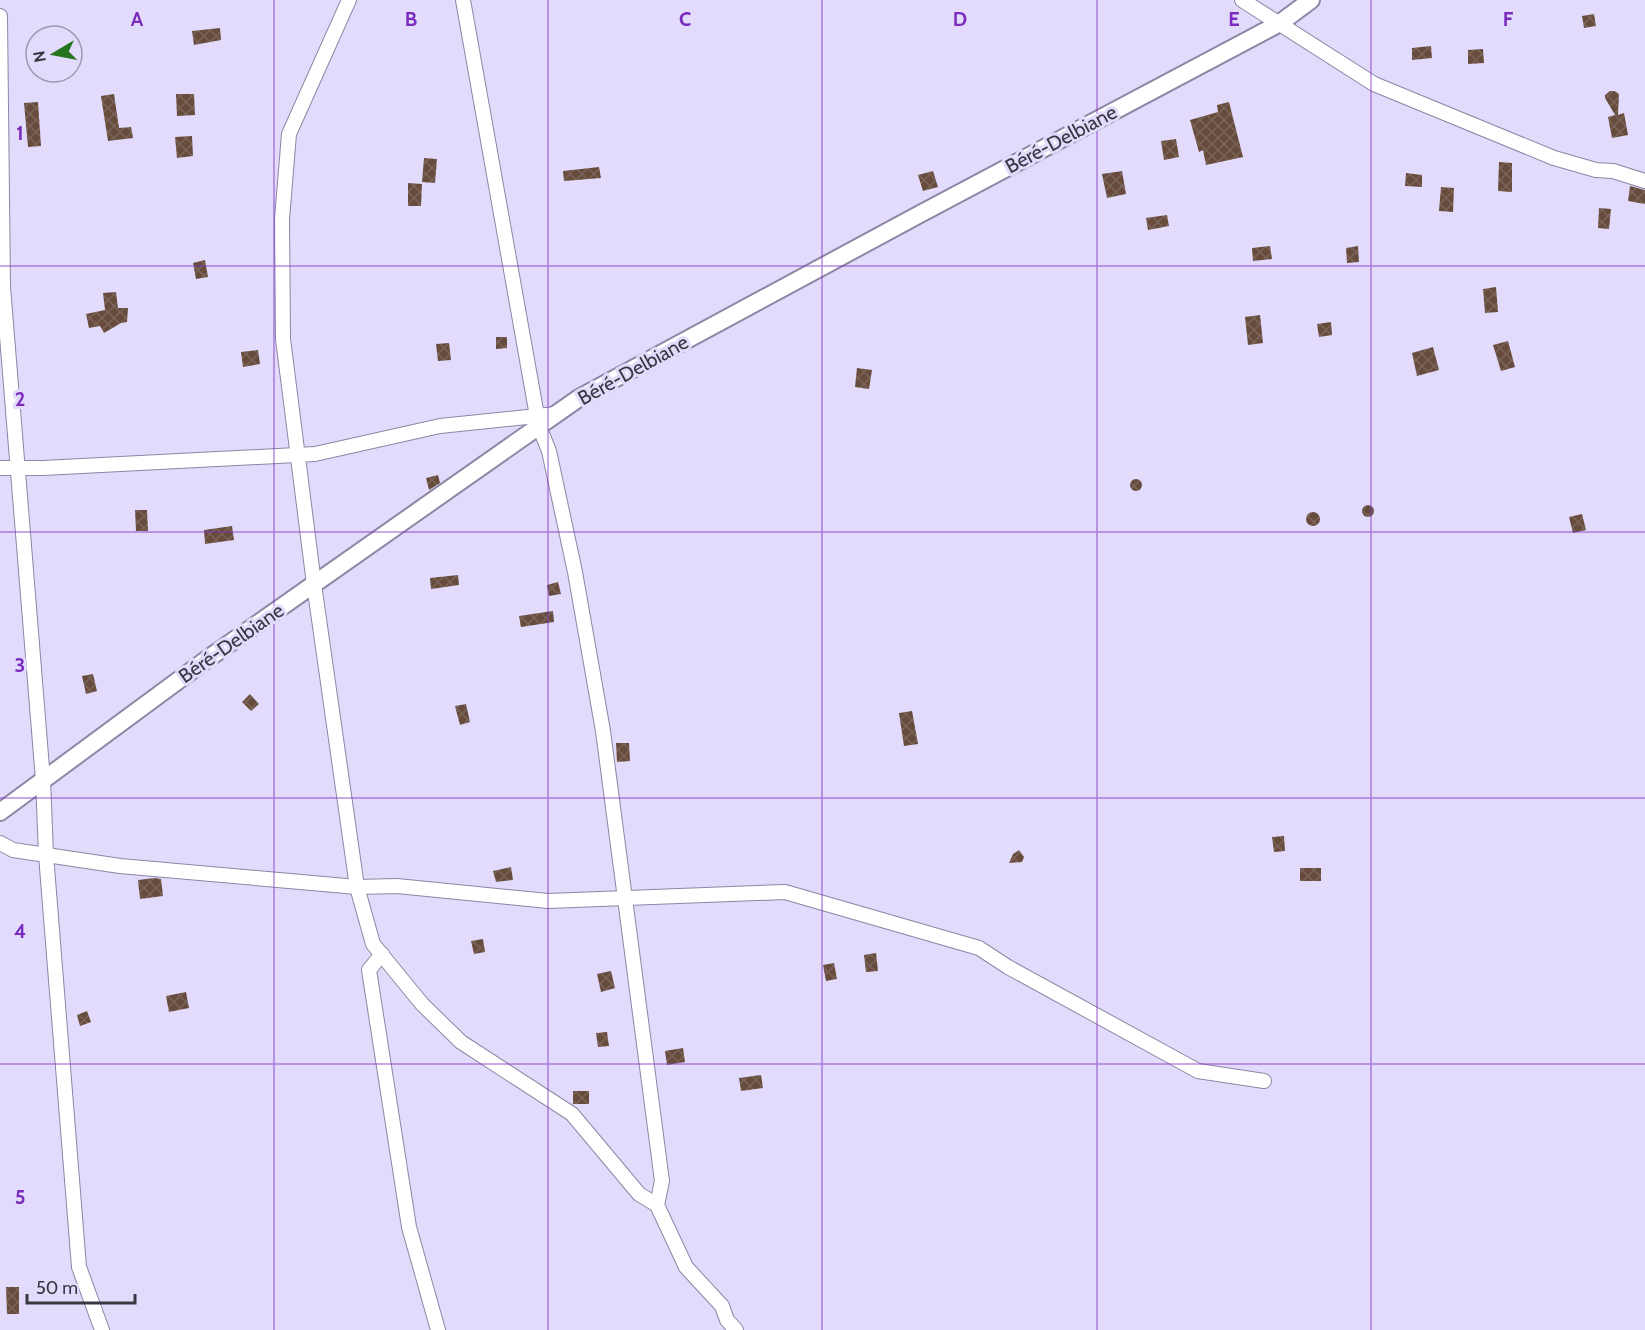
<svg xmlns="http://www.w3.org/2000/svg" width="1645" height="1330" viewBox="0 0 1645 1330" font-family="Cabin,sans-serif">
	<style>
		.building { fill: url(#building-cross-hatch) }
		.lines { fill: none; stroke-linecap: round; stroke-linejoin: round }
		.minor-casing { stroke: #8e86a4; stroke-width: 16 }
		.tertiary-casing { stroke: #8e86a4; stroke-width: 20 }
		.minor { stroke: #fff; stroke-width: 14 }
		.tertiary { stroke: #fff; stroke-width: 16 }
		.grid { fill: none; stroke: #7b2cbf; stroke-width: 1.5; stroke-opacity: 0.55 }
		.labels { text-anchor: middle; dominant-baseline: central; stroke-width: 6; stroke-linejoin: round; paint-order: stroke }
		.street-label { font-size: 20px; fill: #3a3743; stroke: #e2dbfb }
		.grid-label { font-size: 20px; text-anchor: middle; font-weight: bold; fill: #7b2cbf; stroke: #e2dbfb; stroke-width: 6; stroke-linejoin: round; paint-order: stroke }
	</style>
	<defs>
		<pattern id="building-cross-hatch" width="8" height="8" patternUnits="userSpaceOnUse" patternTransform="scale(1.5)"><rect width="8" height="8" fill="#674c3d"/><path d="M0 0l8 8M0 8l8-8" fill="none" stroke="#7a6459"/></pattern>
	</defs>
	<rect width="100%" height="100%" fill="#e2dbfb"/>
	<!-- building -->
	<g class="building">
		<polygon points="1594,14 1596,26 1584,28 1582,16"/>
		<polygon points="220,28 221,40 194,45 192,31"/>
		<polygon points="1431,46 1432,58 1412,60 1412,48"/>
		<polygon points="1483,49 1484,63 1468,64 1468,50"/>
		<polygon points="1610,91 1615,91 1619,94 1618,115 1624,113 1628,135 1612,138 1608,117 1615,115 1605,98 1605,95"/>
		<polygon points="114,94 119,128 131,127 133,138 108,141 101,96"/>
		<polygon points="176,94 194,94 195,115 177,116"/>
		<polygon points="38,102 41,146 28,147 24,103"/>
		<polygon points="1229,102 1243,157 1206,165 1203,150 1199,152 1190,120 1218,112 1217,105"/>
		<polygon points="192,136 193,156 177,158 175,137"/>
		<polygon points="1176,139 1179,157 1164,160 1161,141"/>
		<polygon points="424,158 437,159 435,183 422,182"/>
		<polygon points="1499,162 1512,163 1512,192 1498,191"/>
		<polygon points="599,167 601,178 564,181 563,171"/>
		<polygon points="933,171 938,187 923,191 918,175"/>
		<polygon points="1122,171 1126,194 1107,198 1102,174"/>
		<polygon points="1406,173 1422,175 1422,187 1405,186"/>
		<polygon points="408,183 422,184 421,206 408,206"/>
		<polygon points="1630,186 1645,190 1645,204 1628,201"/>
		<polygon points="1441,187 1454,188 1453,212 1439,211"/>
		<polygon points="1599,208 1611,209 1609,229 1598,228"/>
		<polygon points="1167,215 1169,226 1148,230 1146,218"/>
		<polygon points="1270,246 1272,259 1253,261 1252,248"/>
		<polygon points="1358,246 1359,262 1347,263 1346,248"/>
		<polygon points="205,260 208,277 196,279 193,263"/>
		<polygon points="1496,287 1498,312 1485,313 1483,289"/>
		<polygon points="116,292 118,308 128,308 127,322 121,323 104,333 100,326 89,328 86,314 105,310 103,293"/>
		<polygon points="1260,315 1263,343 1248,345 1245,317"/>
		<polygon points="1331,322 1332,335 1319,337 1317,324"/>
		<polygon points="496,337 507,337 507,348 496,349"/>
		<polygon points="1508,341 1515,367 1501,371 1493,345"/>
		<polygon points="449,343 451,360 438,361 436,344"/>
		<polygon points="1433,347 1439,370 1417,376 1412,353"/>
		<polygon points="258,350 260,364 243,367 241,352"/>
		<polygon points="857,368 872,370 869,389 855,387"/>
		<polygon points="438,475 440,483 429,490 426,478"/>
		<circle cx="1136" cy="485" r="6"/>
		<circle cx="1368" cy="511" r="6"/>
		<polygon points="135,510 147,510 148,531 136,531"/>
		<circle cx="1313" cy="519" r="7"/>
		<polygon points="1582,514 1586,530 1573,533 1569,517"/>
		<polygon points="232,526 234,540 205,544 204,530"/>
		<polygon points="458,575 459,585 431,589 430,578"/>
		<polygon points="558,582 561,594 549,596 547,585"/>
		<polygon points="553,611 554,622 521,627 519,616"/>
		<polygon points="93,674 97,691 86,694 82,676"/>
		<polygon points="250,694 259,704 251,711 242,702"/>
		<polygon points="466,704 470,722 460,725 455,706"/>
		<polygon points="912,711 918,744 904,746 899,713"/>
		<polygon points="616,743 629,743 630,761 617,762"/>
		<polygon points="1284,836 1285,851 1274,852 1272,837"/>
		<polygon points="1019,850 1024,857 1022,862 1009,863 1013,854"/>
		<polygon points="511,867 513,880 496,882 493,871"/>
		<rect x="1300" y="868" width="21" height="13"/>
		<polygon points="155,878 161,879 163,896 140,899 138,880"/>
		<polygon points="483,939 485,952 474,954 471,941"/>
		<polygon points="876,953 878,971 866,972 864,955"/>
		<polygon points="834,963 837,979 826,981 823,965"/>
		<polygon points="611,971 615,988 601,992 597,974"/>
		<polygon points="186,992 189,1008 169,1012 166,996"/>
		<polygon points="87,1011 91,1022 80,1026 77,1015"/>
		<polygon points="607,1032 609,1046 598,1047 596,1033"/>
		<polygon points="683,1048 685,1062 667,1065 665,1051"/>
		<polygon points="761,1075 763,1088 741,1091 739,1078"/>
		<rect x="573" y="1091" width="16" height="13"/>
		<polygon points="6,1287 19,1287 19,1314 7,1314"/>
	</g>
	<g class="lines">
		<defs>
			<g id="minor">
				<polyline points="349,0 289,134 282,219 283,339 314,584 357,887 373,944 422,1004 461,1042 572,1114 639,1194 657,1205 686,1267 722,1306 727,1320 736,1330"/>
				<polyline points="463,0 537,416"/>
				<polyline points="1242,0 1374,84 1554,158 1596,170 1613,171 1645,181"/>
				<polyline points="0,16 3,287 43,780 46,855 79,1267 102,1330"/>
				<polyline points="539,426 549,451 575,572 603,731 662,1181 657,1205"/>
				<polyline points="0,468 43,468 315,454 440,426 556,414"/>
				<polyline points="0,843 13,850 120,866 357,887 397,886 548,901 785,892 979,948 1008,967 1198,1071 1264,1081"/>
				<polyline points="382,954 369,970 409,1227 438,1330"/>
			</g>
			<polyline id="tertiary" points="0,812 206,660 579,398 920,214 1280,23 1311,0"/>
		</defs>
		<!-- minor casing -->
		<use href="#minor" class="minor-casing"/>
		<!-- tertiary casing -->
		<use href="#tertiary" class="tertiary-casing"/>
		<!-- minor -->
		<use href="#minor" class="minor"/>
		<!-- tertiary -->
		<use href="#tertiary" class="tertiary"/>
	</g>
	<!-- grid -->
	<path class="grid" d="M 274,0 L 274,1330M 548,0 L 548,1330M 822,0 L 822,1330M 1097,0 L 1097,1330M 1371,0 L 1371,1330M 0,266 L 1645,266M 0,532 L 1645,532M 0,798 L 1645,798M 0,1064 L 1645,1064"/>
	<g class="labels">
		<!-- street labels -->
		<g class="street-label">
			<text transform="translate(1061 139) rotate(-28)">Béré-Delbiane</text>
			<text transform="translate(633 370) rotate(-29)">Béré-Delbiane</text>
			<text transform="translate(231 643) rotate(-35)">Béré-Delbiane</text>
		</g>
	</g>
	<g class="grid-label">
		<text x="137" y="26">A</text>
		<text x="411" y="26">B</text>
		<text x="685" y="26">C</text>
		<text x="960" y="26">D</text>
		<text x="1234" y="26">E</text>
		<text x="1508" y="26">F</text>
		<text x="20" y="140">1</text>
		<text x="20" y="406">2</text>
		<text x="20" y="672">3</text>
		<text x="20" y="938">4</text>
		<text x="20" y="1204">5</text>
	</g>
	<!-- north arrow -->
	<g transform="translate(54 54) rotate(260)"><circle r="28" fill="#e2dbfb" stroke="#9f99b1" stroke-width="1.5"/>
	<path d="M0-4.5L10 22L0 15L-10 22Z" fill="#26751e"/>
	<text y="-9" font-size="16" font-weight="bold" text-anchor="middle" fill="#3a3743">N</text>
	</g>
	<!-- scale -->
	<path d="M27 1294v9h108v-9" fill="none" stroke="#3a3743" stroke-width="3"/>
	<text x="36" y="1294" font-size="18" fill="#3a3743" stroke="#e2dbfb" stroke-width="4.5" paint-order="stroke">50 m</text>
</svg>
